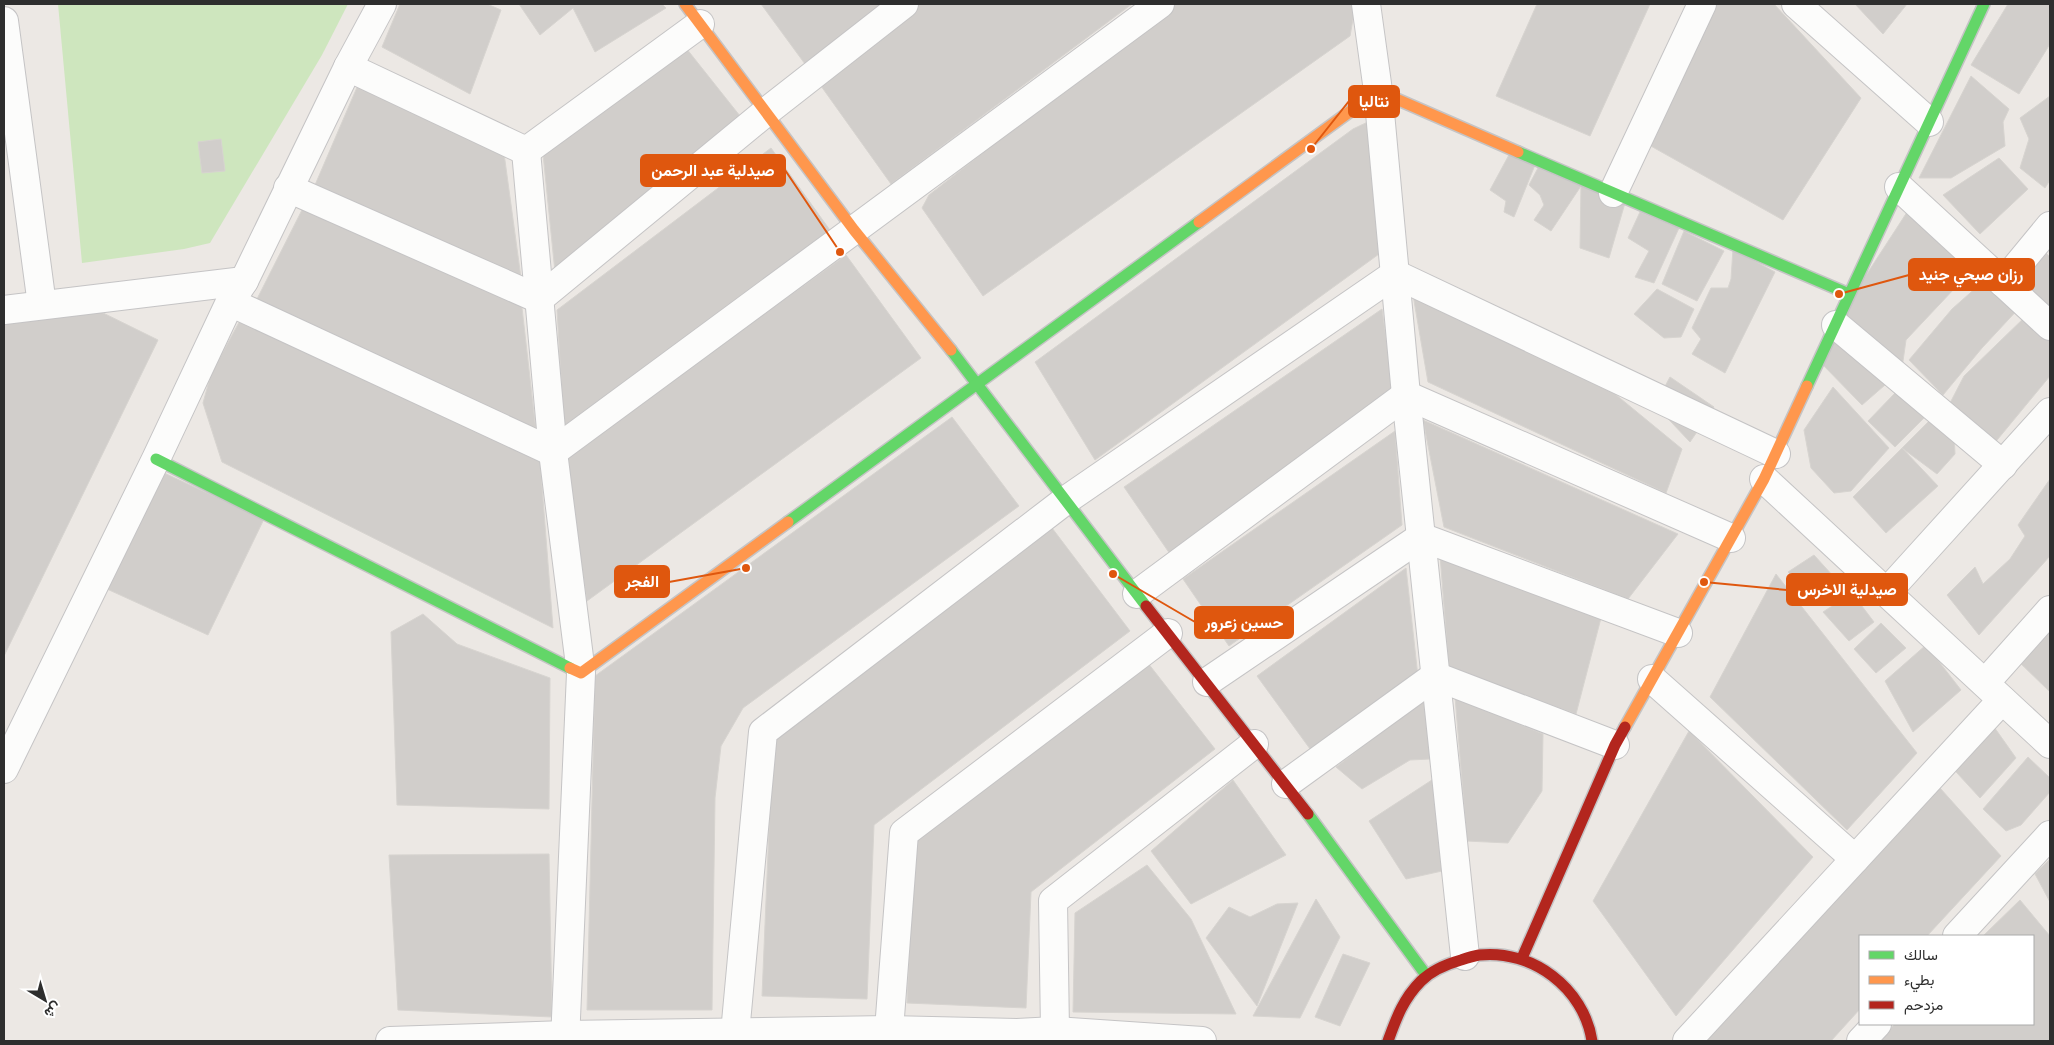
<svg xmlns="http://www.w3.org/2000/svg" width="2054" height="1045" viewBox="0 0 2054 1045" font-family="Ubuntu,Vazirmatn,sans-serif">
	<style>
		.green { fill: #cee6be }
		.building { fill: #d1cecb; stroke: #d7d4d0 }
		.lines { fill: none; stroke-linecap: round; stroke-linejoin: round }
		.street-casing { stroke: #c5c4c5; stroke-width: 30 }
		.fast-casing { stroke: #c5c4c5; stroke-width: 14 }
		.slow-casing { stroke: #c5c4c5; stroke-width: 14 }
		.jam-casing { stroke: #c5c4c5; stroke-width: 14 }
		.street { stroke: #fcfcfb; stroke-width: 28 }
		.fast { stroke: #63d668; stroke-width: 11 }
		.slow { stroke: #ff974d; stroke-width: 11 }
		.jam { stroke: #b3261e; stroke-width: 11 }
		.leader { fill: none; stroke: #df570e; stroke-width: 2 }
		.callout-dot { fill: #df570e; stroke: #fff; stroke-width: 2 }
		.callout { fill: #df570e; stroke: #df570e; stroke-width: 2 }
		.callout-label { font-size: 16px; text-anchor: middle; font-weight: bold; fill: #fff }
	</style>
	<rect width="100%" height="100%" fill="#ece8e4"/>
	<!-- green -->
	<polygon class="green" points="58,4 348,4 322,55 210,243 184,249 82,263"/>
	<!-- building -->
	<g class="building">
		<polygon points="400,4 487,4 501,10 470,94 382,47"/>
		<polygon points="519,4 662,4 666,8 595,52 573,8 540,35"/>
		<polygon points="761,4 882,4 805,64"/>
		<polygon points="914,4 1132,4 891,184 816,79"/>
		<polygon points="1173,4 1355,4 1355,8 1350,36 983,296 922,208 929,195"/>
		<polygon points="1537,4 1650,4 1590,136 1496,96"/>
		<polygon points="1714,4 1774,4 1861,98 1783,220 1649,145"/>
		<polygon points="1855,4 1907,4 1883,34"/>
		<polygon points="2008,4 2050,4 2050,44 2019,94 1971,65"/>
		<polygon points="682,43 744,121 555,272 543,154"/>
		<polygon points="1971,76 2009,109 2003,122 2005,146 1951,178 1919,178"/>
		<polygon points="358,85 503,146 522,285 312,192"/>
		<polygon points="2050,96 2050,180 2045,188 2020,168 2029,139 2020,118"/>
		<polygon points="1372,120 1379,254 1095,460 1035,362 1353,129"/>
		<polygon points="221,139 225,171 202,173 198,142"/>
		<polygon points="771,148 832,233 564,426 557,310"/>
		<polygon points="1510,153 1535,165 1514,217 1504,212 1506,201 1490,190"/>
		<polygon points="1999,158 2028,189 1980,234 1943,195"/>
		<polygon points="1538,168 1581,186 1551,231 1534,220 1544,205 1540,195 1529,185"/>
		<polygon points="1581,186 1625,203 1609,258 1580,248"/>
		<polygon points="305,204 521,299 537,440 257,299"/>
		<polygon points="1911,206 1970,272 1906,340 1902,368 1837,320"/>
		<polygon points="1640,212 1679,228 1654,283 1635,277 1649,251 1628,238"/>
		<polygon points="1684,231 1724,251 1697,301 1662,284"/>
		<polygon points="1733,249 1775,272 1725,373 1692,354 1701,339 1692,328 1711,288 1728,288 1731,279"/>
		<polygon points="2044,251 2050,257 2050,318 2012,285"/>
		<polygon points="846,255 921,358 587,601 565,457"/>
		<polygon points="1987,278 2021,306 1982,348 1943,395 1909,360 1952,309"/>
		<polygon points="1657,289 1694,309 1681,337 1664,338 1634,314"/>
		<polygon points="1413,295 1615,394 1682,449 1666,493 1428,382"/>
		<polygon points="93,308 158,340 4,656 4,318"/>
		<polygon points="1382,309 1393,388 1170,554 1124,487"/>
		<polygon points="243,315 540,460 553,628 222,462 203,403 211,374"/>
		<polygon points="2026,316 2050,339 2050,376 1993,445 1949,405 1964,376"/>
		<polygon points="1837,334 1893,378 1862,405 1823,365"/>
		<polygon points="1670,377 1714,407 1690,442 1655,405"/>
		<polygon points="1833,387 1889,448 1851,491 1834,493 1811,468 1804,430"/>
		<polygon points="1896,392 1925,417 1895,447 1868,421"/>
		<polygon points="952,417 1019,506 743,708 721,746 715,798 712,1010 587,1010 595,676"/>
		<polygon points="1933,417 1954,433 1955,454 1937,474 1902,448"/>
		<polygon points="1423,420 1678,534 1628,599 1444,527"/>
		<polygon points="1395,431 1402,525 1229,646 1183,579"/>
		<polygon points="1902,448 1938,486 1886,533 1853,497"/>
		<polygon points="162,472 264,519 208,635 107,589"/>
		<polygon points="2050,479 2050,556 1979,635 1947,595 1975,567 1983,584 2010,559 2025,536 2018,525"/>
		<polygon points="1049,524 1130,631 874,825 867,999 762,996 773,733"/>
		<polygon points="1440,555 1601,618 1576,714 1449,669"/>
		<polygon points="1814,555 1843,587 1822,606 1788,572"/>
		<polygon points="1406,568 1418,677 1313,753 1257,676"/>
		<polygon points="1776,574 1917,753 1847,830 1710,697"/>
		<polygon points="1852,593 1874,622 1849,641 1823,612"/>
		<polygon points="423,614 457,644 550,678 549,809 397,805 391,632"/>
		<polygon points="1881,623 1906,648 1876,673 1854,649"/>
		<polygon points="2050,625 2050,692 2016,659"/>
		<polygon points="1926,645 1961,690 1913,732 1885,681"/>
		<polygon points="1144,658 1215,749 1031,892 1026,1008 907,1003 914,837"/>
		<polygon points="1427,697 1430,759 1410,760 1362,789 1336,767"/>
		<polygon points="1455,697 1543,734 1542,791 1508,843 1467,841"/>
		<polygon points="1987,717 2016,758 1980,798 1946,761"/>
		<polygon points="1689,731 1813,857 1676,1016 1593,901"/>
		<polygon points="2028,757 2050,778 2050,792 2021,825 2006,831 1983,809"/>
		<polygon points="1435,778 1442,871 1406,879 1369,821"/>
		<polygon points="1233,780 1286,855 1191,904 1151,851"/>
		<polygon points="1940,788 2001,856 1927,936 1860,936 1860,1009 1831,1041 1691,1041"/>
		<polygon points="549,854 552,1017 398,1010 389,855"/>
		<polygon points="2050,859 2050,902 2035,874"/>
		<polygon points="1147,865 1191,919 1236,1014 1073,1012 1075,913"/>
		<polygon points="1316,899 1340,937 1300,1018 1253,1016"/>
		<polygon points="2020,900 2050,936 2050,1041 1877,1041 1895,1024 2033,1024 2033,936 1983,936"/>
		<polygon points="1298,903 1257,1006 1206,938 1229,907 1250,917 1277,904"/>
		<polygon points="1343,954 1370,963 1340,1026 1315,1017"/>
	</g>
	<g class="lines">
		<defs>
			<g id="street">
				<polyline points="1366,4 1378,91 1406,395 1465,956"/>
				<polyline points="1796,4 1929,122"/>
				<polyline points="4,21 42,305"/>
				<polyline points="348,67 526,151 700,24"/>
				<polyline points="526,151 553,452 581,673 565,1041"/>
				<polyline points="1899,187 2050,326"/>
				<polyline points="288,188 539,299 766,112 904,4"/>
				<polyline points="1613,193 1702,4"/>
				<polyline points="2003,283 2050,226"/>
				<polyline points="230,302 553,452 1160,4"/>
				<polyline points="4,310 244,281"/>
				<polyline points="1836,325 2003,465"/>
				<polyline points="1764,479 2050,744"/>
				<polyline points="1887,592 2050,412"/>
				<polyline points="1137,594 1406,395 1731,538"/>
				<polyline points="1652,679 1855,859"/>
				<polyline points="1207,682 1421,537 1678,633"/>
				<polyline points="1985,683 2050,610"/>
				<polyline points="4,769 156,459 230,302 244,281 348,67 382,4"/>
				<polyline points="1286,784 1435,676 1615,745"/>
				<polyline points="1957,936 2050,835"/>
				<polyline points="889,1030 904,833 1168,633"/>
				<polyline points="1055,1031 1053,901 1254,744"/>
				<polyline points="735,1033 763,732 1066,500 1395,274 1776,454"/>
				<polyline points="390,1041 565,1035 889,1030 1017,1033 1055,1031 1202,1041"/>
				<polyline points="1687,1041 2002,700"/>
				<polyline points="1861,1041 1877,1024"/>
			</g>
			<g id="fast">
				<polyline points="1518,152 1849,294"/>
				<polyline points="951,350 1146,606"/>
				<polyline points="1807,386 1984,4"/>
				<polyline points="156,459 570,668"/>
				<polyline points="788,522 1199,222"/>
				<polyline points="1308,814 1426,975"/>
			</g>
			<g id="slow">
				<polyline points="685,4 854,230 951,350"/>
				<polyline points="1199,222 1378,91 1518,152"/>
				<polyline points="570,668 581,673 788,522"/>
				<polyline points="1625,727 1764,479 1807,386"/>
			</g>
			<g id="jam">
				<polyline points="1146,606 1308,814"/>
				<polyline points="1522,958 1615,745 1625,727"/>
				<path d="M 1388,1041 C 1396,1019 1403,999 1421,981 C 1431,971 1447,964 1461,960 C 1467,958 1473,956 1479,955 C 1532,949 1584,988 1592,1041"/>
			</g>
		</defs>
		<!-- street casing -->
		<use href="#street" class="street-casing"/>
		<!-- fast casing -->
		<use href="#fast" class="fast-casing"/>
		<!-- slow casing -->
		<use href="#slow" class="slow-casing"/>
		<!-- jam casing -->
		<use href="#jam" class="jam-casing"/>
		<!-- street -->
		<use href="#street" class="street"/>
		<!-- fast -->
		<use href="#fast" class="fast"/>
		<!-- slow -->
		<use href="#slow" class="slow"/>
		<!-- jam -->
		<use href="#jam" class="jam"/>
	</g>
	<!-- callouts -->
	<path class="leader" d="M1311 149L1349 101M840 252L785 170M1839 294L1909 275M746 568L669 582M1704 582L1787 590M1113 574L1195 622"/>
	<g class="callout-dot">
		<circle cx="1311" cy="149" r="5"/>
		<circle cx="840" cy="252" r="5"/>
		<circle cx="1839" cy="294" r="5"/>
		<circle cx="746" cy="568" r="5"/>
		<circle cx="1704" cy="582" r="5"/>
		<circle cx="1113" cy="574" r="5"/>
	</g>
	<g class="callout">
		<rect x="1349" y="86" width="50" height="31" rx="5"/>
		<rect x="641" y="155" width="144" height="31" rx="5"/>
		<rect x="1909" y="259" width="125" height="31" rx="5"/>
		<rect x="615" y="566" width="54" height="31" rx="5"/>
		<rect x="1787" y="574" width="120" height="31" rx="5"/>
		<rect x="1195" y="607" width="98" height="31" rx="5"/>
	</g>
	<g class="callout-label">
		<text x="1374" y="107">نتاليا</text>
		<text x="713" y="176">صيدلية عبد الرحمن</text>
		<text x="1971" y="280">رزان صبحي جنيد</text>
		<text x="642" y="587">الفجر</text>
		<text x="1847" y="595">صيدلية الاخرس</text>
		<text x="1244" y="628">حسين زعرور</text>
	</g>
	<!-- border -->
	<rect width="2054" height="1045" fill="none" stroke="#2e2e2e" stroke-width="10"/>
	<!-- legend -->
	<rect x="1859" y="935" width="175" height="90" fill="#ffffff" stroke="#ababab"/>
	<rect x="1869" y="951" width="25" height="8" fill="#63d668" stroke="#ababab"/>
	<text x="1904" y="960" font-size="15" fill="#2e2e2e">سالك</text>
	<rect x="1869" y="976" width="25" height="8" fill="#ff974d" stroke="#ababab"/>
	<text x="1904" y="985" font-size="15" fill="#2e2e2e">بطيء</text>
	<rect x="1869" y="1001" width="25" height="8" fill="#b3261e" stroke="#ababab"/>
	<text x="1904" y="1010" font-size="15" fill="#2e2e2e">مزدحم</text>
	<!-- north arrow -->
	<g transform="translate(45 1000) rotate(142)" stroke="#ffffff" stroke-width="4" paint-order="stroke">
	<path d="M0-4L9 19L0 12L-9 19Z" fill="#2e2e2e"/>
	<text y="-8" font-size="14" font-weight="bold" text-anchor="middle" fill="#2e2e2e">ش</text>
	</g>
</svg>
